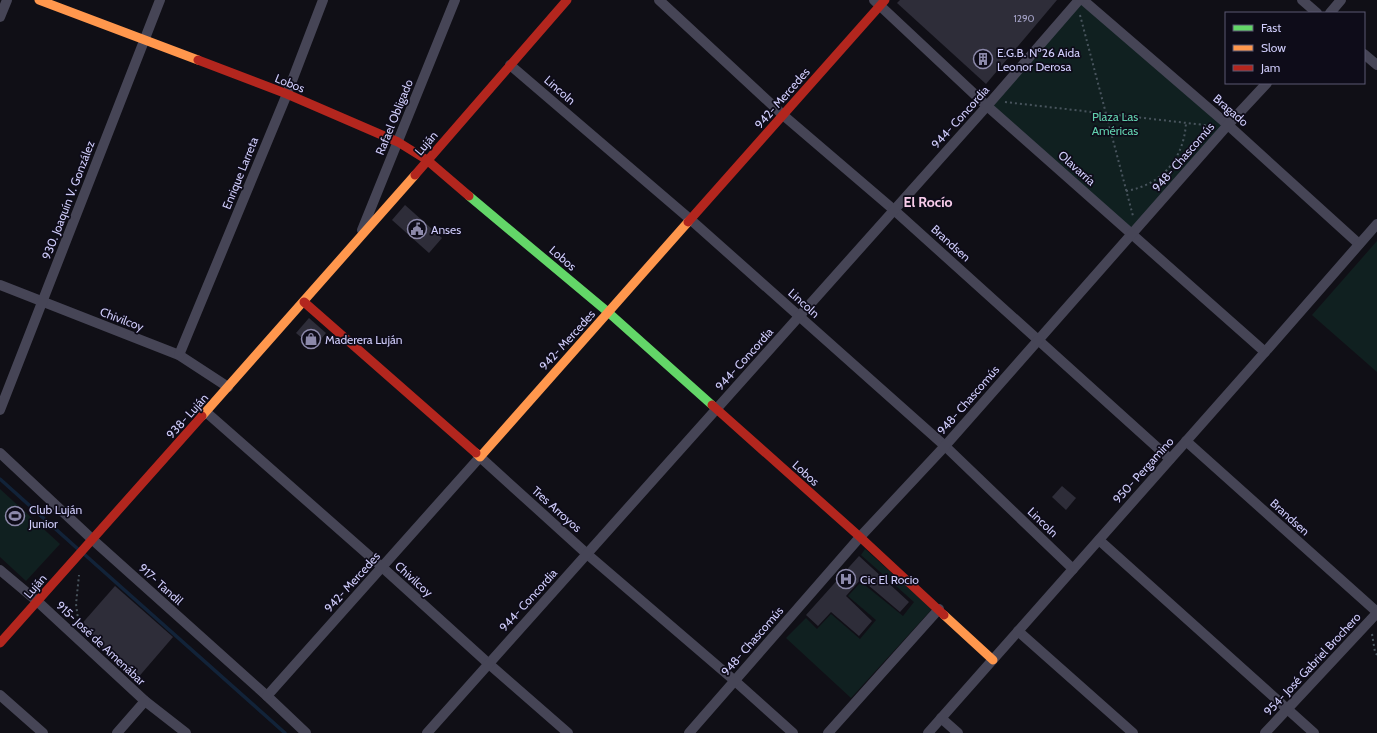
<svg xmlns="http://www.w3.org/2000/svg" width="1377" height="733" viewBox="0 0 1377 733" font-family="Cabin,sans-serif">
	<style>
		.green { fill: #102020 }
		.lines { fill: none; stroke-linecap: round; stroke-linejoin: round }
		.stream { stroke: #122339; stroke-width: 3.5 }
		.building { fill: #2e2d39 }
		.path { stroke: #48545d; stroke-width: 2; stroke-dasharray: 2 3; stroke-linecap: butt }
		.street { stroke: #464556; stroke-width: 10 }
		.fast { stroke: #63d668; stroke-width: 9 }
		.slow { stroke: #ff974d; stroke-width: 9 }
		.jam { stroke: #b3261e; stroke-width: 9 }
		.labels { text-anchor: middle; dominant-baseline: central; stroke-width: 3.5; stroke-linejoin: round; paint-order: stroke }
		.number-label { font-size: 10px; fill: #a6a4c9 }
		.poi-label { font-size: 12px; fill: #cecbf9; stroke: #0e0c19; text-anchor: start }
		.street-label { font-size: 12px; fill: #cecbf9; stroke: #0e0c19 }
		.park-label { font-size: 12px; fill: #61cfad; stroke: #0e0c19 }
		.quarter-label { font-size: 14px; font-weight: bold; fill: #f9cdeb; stroke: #0e0c19 }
	</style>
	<rect width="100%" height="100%" fill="#100f16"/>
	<!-- green -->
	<g class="green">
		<polygon points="1079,0 1228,125 1132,235 987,106"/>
		<polygon points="1377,241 1377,372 1312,315"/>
		<polygon points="0,489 60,544 26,581 0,557"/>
		<polygon points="865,549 932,609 851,698 786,638 806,618 817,629 831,614 860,639 876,620 848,596 861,582 903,616 914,602 861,555"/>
	</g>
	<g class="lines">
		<!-- stream -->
		<g class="stream">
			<polyline points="0,479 79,550"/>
			<polyline points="84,554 285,733"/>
		</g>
	</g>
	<!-- building -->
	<g class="building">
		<polygon points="900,0 1057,0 986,84 897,3"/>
		<polygon points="405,205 442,238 429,253 392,220"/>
		<polygon points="309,318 326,333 314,348 296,333"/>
		<polygon points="1062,486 1076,498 1066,510 1052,497"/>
		<polygon points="859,556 909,602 900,612 861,579 846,596 872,621 859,636 831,612 818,626 806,615"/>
		<polygon points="115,586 173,637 136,680 79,627"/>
	</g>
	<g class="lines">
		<!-- path -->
		<g class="path">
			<polyline points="1080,15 1133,216"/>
			<polyline points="1005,102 1213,126"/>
			<path d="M 1126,191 C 1162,185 1184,158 1186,123"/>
			<polyline points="79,626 76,604 79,575"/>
			<polyline points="1372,634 1375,652 1377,655"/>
		</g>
		<!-- street -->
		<g class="street">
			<polyline points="659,0 783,115 894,210 1170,459"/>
			<polyline points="874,0 987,106 1265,352"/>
			<polyline points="1083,0 1228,125 1359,244"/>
			<polyline points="1302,0 1317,13"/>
			<polyline points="1330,13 1341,0"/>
			<polyline points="0,17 7,0"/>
			<polyline points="1364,54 1377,65"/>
			<polyline points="510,65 691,220 945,446 1073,569"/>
			<polyline points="362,230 455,0"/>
			<polyline points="0,285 179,355 228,387"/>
			<polyline points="179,355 287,94 323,0"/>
			<polyline points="0,410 160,0"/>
			<polyline points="206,412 382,567 489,664 568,733"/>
			<polyline points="1186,441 1377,612"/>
			<polyline points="0,453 93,540 267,696 306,733"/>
			<polyline points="1099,540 1314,733"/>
			<polyline points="0,570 37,601 145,701 186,733"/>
			<polyline points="1018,631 1133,733"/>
			<polyline points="0,695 43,733"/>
			<polyline points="267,696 480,457 587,554 735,681 793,733"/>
			<polyline points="941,718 958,733"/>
			<polyline points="117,733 145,701"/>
			<polyline points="427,733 987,106 1079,0"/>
			<polyline points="689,733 860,537 945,446 1226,127 1267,83"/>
			<polyline points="828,733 939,609"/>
			<polyline points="928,733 1265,352 1377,224"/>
			<polyline points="1265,733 1377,613"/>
		</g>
		<!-- fast -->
		<polyline class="fast" points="469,196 609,313 712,405"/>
		<!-- slow -->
		<g class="slow">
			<polyline points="39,0 198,60"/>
			<polyline points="202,416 415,175"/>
			<polyline points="476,453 480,457 688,222"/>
			<polyline points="944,615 993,660"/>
		</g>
		<!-- jam -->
		<g class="jam">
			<polyline points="198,60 287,94 398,142 427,160 469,196"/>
			<polyline points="415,175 567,0"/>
			<polyline points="688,222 885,0"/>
			<polyline points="304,302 476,453"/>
			<polyline points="712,405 860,537 944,615"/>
			<polyline points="0,643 202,416"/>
		</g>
	</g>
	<!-- icons -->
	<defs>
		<symbol id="building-ring" viewBox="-11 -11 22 22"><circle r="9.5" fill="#0e0c19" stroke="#8c89aa" stroke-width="1.5"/><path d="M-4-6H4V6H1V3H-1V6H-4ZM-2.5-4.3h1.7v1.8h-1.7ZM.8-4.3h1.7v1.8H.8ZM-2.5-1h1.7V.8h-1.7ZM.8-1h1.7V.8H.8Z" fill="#8c89aa"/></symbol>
		<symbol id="civic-ring" viewBox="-11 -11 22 22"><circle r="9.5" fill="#0e0c19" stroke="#8c89aa" stroke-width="1.5"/><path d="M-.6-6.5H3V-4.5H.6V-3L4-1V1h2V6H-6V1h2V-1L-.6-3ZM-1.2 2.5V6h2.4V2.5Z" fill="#8c89aa"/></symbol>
		<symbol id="shop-ring" viewBox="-11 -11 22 22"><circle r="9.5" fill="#0e0c19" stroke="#8c89aa" stroke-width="1.5"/><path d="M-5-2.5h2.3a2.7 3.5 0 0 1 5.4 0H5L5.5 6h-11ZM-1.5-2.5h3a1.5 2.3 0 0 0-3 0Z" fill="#8c89aa"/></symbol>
		<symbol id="stadium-ring" viewBox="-11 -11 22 22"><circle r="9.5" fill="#0e0c19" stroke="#8c89aa" stroke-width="1.5"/><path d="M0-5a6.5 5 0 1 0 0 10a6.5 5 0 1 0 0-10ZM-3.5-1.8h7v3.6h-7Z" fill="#8c89aa"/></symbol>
		<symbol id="hospital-ring" viewBox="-11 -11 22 22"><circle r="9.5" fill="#0e0c19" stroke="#8c89aa" stroke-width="1.5"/><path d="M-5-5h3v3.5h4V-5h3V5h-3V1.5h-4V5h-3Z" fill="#8c89aa"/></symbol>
	</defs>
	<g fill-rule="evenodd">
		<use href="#building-ring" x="972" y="48" width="22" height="22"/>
		<use href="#civic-ring" x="406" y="218" width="22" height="22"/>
		<use href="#shop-ring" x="300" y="328" width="22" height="22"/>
		<use href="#stadium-ring" x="4" y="505" width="22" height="22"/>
		<use href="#hospital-ring" x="835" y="568" width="22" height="22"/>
	</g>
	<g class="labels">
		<!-- number labels -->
		<g class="number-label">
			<text x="1024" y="18">1290</text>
		</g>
		<!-- poi labels -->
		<g class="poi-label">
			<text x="997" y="52">E.G.B. Nº26 Aida<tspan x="997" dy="14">Leonor Derosa</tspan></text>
			<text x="431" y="229">Anses</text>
			<text x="325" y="339">Maderera Luján</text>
			<text x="29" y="509">Club Luján<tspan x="29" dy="14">Junior</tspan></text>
			<text x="860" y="579">Cic El Rocio</text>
		</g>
		<!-- street labels -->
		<g class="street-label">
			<text transform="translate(290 83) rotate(22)">Lobos</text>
			<text transform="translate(560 90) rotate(41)">Lincoln</text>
			<text transform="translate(782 98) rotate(-49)">942- Mercedes</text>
			<text transform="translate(1231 110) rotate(41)">Bragado</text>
			<text transform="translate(394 117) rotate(-68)">Rafael Obligado</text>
			<text transform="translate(960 117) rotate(-48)">944- Concordia</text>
			<text transform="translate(426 143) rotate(-49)">Luján</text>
			<text transform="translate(1183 157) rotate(-49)">948- Chascomús</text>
			<text transform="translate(1077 168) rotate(42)">Olavarría</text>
			<text transform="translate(240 173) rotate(-68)">Enrique Larreta</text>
			<text transform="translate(68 200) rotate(-69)">930. Joaquín V. González</text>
			<text transform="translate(951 243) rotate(42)">Brandsen</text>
			<text transform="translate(563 258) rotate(40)">Lobos</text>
			<text transform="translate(804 303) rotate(42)">Lincoln</text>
			<text transform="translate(122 319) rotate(21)">Chivilcoy</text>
			<text transform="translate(567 340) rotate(-48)">942- Mercedes</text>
			<text transform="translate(744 359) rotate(-48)">944- Concordia</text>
			<text transform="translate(968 400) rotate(-49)">948- Chascomús</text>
			<text transform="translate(187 416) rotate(-48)">938- Luján</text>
			<text transform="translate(1143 470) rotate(-48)">950- Pergamino</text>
			<text transform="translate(806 473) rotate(42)">Lobos</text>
			<text transform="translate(557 509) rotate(42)">Tres Arroyos</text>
			<text transform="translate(1290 517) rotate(42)">Brandsen</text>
			<text transform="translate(1043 522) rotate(44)">Lincoln</text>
			<text transform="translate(414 579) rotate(42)">Chivilcoy</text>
			<text transform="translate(352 582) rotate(-48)">942- Mercedes</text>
			<text transform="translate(161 584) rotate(42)">917- Tandil</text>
			<text transform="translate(35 586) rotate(-49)">Luján</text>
			<text transform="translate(528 600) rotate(-48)">944- Concordia</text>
			<text transform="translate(752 641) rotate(-49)">948- Chascomús</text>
			<text transform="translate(101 643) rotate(43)">915- José de Amenábar</text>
			<text transform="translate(1312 664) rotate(-47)">954- José Gabriel Brochero</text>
		</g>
		<!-- park labels -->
		<g class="park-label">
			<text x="1115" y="116">Plaza Las<tspan x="1115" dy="14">Américas</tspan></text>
		</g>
		<!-- quarter labels -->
		<g class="quarter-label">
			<text x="928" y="202">El Rocío</text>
		</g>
	</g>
	<!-- legend -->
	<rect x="1225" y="12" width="140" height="72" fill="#0e0c19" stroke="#5b5873"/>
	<rect x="1233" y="25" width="20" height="6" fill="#63d668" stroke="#5b5873"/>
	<text x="1261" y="32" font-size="12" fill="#cecbf9">Fast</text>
	<rect x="1233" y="45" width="20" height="6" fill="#ff974d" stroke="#5b5873"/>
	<text x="1261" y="52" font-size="12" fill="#cecbf9">Slow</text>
	<rect x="1233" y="65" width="20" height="6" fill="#b3261e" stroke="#5b5873"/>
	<text x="1261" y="72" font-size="12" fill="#cecbf9">Jam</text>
</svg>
